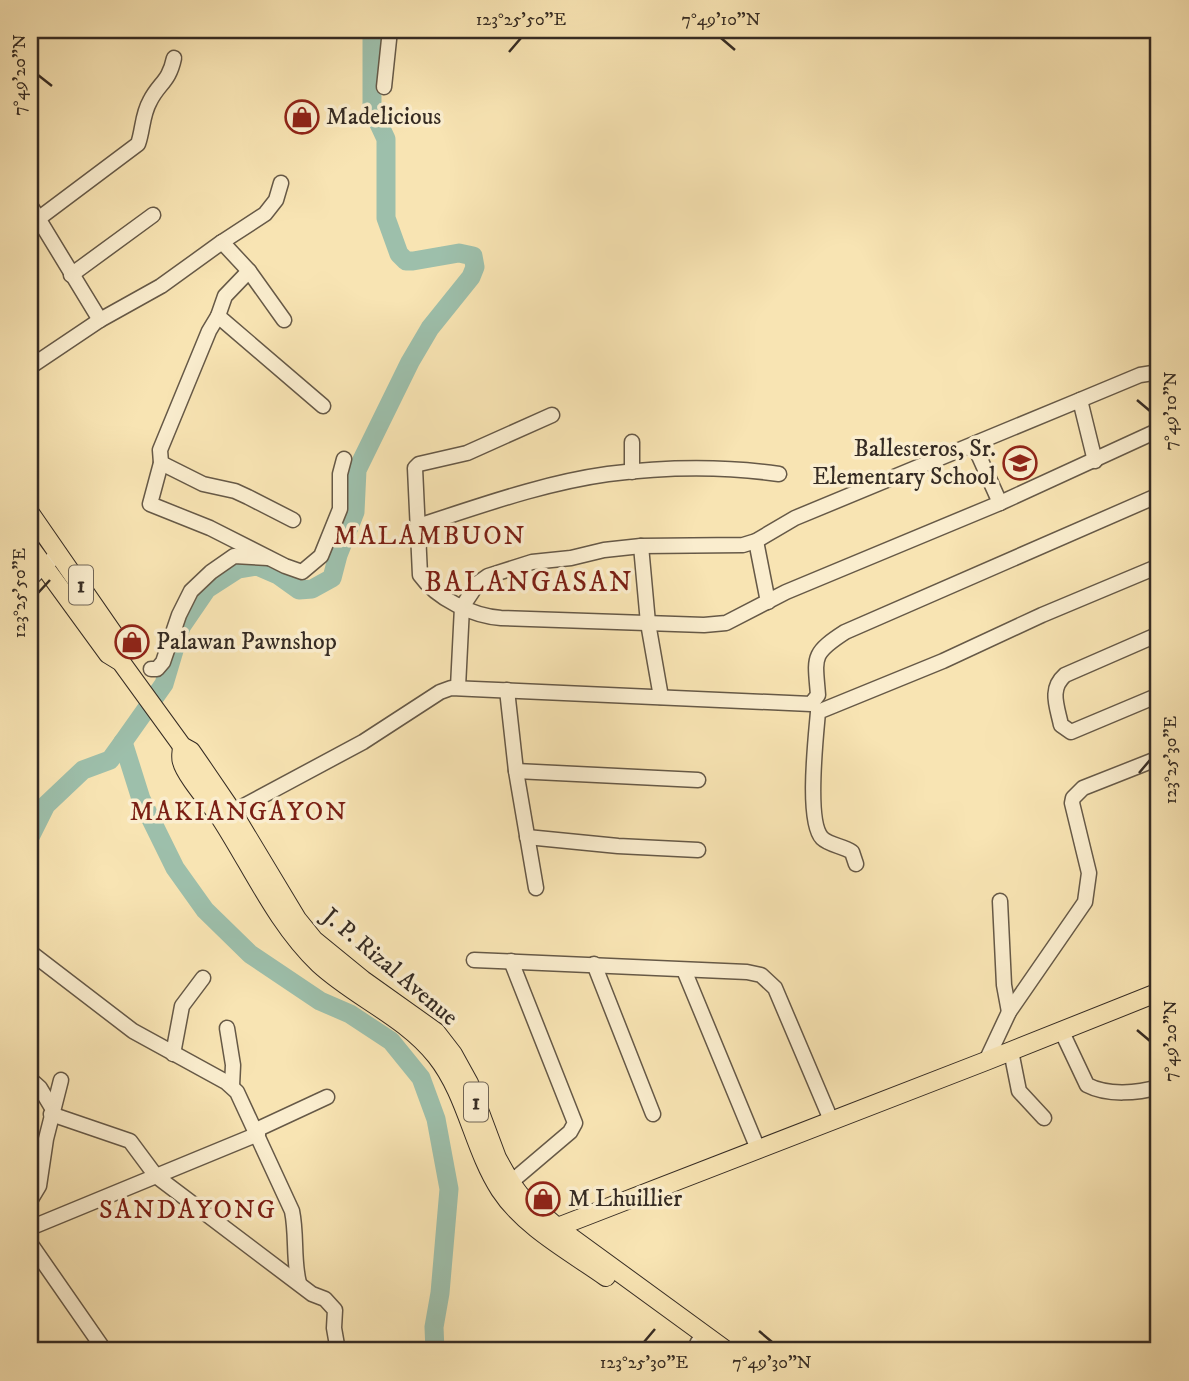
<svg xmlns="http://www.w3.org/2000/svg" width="1189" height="1381" viewBox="0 0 1189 1381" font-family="'IM FELL DW Pica',serif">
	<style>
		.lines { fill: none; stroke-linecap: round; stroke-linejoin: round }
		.river { stroke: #9dbfab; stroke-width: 19 }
		.minor-casing { stroke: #665947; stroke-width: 17 }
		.major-casing { stroke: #352b23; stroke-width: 20 }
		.minor { stroke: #faedce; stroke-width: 14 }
		.major { stroke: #f8e4b3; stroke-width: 18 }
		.ticks { fill: none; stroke: #352b23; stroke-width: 2.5 }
		.labels { text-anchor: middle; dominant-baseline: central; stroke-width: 7; stroke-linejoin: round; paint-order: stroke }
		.shield { fill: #faedce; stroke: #706556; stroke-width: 2 }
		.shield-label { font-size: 23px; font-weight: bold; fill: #352b23 }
		.poi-label { font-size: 24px; fill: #352b23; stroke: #faedce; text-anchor: start }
		.street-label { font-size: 24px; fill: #352b23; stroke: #faedce }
		.neighbourhood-label { font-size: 26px; letter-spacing: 2px; fill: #7a1f14; stroke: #faedce }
		.quarter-label { font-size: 28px; letter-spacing: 2px; fill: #7a1f14; stroke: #faedce }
		.neatline { fill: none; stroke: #352b23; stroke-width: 2.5 }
		.ticks-label { font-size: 18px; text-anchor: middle; fill: #352b23 }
	</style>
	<rect width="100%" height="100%" fill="#f8e4b3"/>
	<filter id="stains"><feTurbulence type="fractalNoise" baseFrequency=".00286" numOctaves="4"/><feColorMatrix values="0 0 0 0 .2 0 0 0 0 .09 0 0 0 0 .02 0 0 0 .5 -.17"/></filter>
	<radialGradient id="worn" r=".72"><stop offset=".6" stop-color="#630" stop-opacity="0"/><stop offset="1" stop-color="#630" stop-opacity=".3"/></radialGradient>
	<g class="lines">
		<!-- river -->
		<g class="river">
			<polyline points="123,742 141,799 175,868 205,910 250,954 320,1001 350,1014 391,1041 421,1078 436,1119 449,1189 440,1293 434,1327 435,1351"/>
			<polyline points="30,837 46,805 83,770 110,760 123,742 164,684 181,627 207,589 238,569 257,566 278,575 299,590 312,589 332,578 338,555 355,512 357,470 410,362 430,328 471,277 475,267 473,256 459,253 413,261 406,261 399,254 386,218 386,139 372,109 372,30"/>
		</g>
		<defs>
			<g id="minor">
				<polyline points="384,87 390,30"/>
				<polyline points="30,205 100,320"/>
				<path d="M 38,219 L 138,144 C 143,130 142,115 150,101 C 159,83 169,82 174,58"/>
				<polyline points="222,242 249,271 284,320"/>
				<polyline points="249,271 225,296 218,316 209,331 160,450 161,463 150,504 210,528 285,566 302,572 321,556 340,509 340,474 344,459"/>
				<polyline points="71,275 153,215"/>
				<polyline points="218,316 323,406"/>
				<polyline points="30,367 100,320 161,286 222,242 265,214 276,200 281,183"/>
				<polyline points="1080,400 1095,461"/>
				<path d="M 552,415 L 467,453 L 419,464 L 415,468 L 420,575 C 437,599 473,616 501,618 L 704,625 L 726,623 L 786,592 L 1000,503 L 1159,430"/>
				<polyline points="974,445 1000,503"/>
				<polyline points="161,463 203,484 235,491 248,497 293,520"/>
				<polyline points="632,472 632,442"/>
				<path d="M 418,526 C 480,506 543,483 608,474 C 664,467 723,466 779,474"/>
				<polyline points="756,541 768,602"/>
				<polyline points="641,546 648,623 661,697"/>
				<polyline points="30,579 59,553"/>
				<path d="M 1159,634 L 1065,675 C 1049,689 1057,706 1061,725 L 1071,732 L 1159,695"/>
				<polyline points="151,669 157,669 163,662 179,615 191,591 211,572 234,556 268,558"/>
				<polyline points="458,687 462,607 478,583 488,576 532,562 571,558 604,550 641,546 743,545 756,541 795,518 1080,400 1140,375 1159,372"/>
				<polyline points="507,690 516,771 536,888"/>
				<polyline points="516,771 698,780"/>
				<path d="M 225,816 L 363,742 L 440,692 L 451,688 L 811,704 L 818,695 C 815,657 811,654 845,632 L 1159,495"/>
				<polyline points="527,837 618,846 698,850"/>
				<path d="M 856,864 L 852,852 C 843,846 829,845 822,838 C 806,821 816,736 818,712 L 943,661 L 1042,615 L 1159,566"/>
				<polyline points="1000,901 1004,985 1009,1012"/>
				<path d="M 30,952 L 133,1031 L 226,1082 L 237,1092 L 292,1211 C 297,1235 293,1260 299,1283"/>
				<polyline points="474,960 747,972 761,975 775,988 831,1120"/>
				<polyline points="594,964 653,1114"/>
				<polyline points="684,970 758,1149"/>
				<polyline points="227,1028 233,1065 232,1086"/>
				<path d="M 1061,1030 L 1087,1085 C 1108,1096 1138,1093 1159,1087"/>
				<polyline points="1011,1051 1019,1091 1044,1118"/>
				<polyline points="173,1054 182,1006 203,978"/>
				<polyline points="986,1061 1009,1012 1085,902 1089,873 1072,803 1073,798 1083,788 1159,758"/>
				<polyline points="30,1079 40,1088 52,1108"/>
				<polyline points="51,1114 130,1141 156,1176 312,1294 325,1299 335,1310 334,1328 338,1351"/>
				<polyline points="256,1130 327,1097"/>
				<polyline points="504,1188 570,1132 575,1123 511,961"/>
				<polyline points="30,1201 39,1186 46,1139 61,1080"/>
				<polyline points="30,1228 258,1134"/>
				<polyline points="30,1243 105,1351"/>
				<polyline points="694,1351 698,1342"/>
			</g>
			<g id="major">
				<polyline points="30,513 122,646 121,662"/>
				<polyline points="30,547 108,654 121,662 182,746 191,751 200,764 232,811 297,919 314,940 363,980 436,1032 453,1054 469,1083 497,1158 511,1183 520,1195 557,1227 727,1351"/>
				<path d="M 182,746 C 182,751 180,758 182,762 C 185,775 212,806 221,819 C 252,867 277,924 319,964 C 356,998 404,1016 436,1056 C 467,1095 473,1148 500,1190 C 524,1227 571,1252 606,1277"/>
				<polyline points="550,1230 986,1061 1159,992"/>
			</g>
		</defs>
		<!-- minor casing -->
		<use href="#minor" class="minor-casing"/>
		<!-- major casing -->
		<use href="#major" class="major-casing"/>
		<!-- minor -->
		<use href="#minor" class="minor"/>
		<!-- major -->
		<use href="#major" class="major"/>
	</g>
	<!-- ticks -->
	<path class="ticks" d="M 721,38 L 735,50M 509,52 L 521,38M 38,75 L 52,86M 1137,400 L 1150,411M 38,593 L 50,580M 1139,773 L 1150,760M 1137,1030 L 1150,1041M 759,1331 L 772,1342M 644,1342 L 655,1329"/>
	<!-- icons -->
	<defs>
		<symbol id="shop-ring" viewBox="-11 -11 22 22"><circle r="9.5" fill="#faedce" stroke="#8f2418" stroke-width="1.5"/><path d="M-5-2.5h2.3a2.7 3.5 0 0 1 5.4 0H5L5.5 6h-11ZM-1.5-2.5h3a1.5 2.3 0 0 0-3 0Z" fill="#8f2418"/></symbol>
		<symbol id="school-ring" viewBox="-11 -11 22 22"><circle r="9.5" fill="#faedce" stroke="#8f2418" stroke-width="1.5"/><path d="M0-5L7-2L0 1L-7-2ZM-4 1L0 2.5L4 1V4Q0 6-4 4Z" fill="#8f2418"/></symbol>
	</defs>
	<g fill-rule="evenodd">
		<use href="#shop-ring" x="283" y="98" width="38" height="38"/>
		<use href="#school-ring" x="1001" y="444" width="38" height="38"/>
		<use href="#shop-ring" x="113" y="623" width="38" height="38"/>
		<use href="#shop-ring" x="524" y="1180" width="38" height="38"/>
	</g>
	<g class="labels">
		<!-- shield labels -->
		<g class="shield">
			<rect x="69" y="565.5" width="24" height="39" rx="5"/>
			<rect x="464" y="1082.5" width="24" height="39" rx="5"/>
		</g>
		<g class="shield-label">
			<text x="81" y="585">1</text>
			<text x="476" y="1102">1</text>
		</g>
		<!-- poi labels -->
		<g class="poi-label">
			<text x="326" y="117">Madelicious</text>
			<text x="996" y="449" text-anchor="end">Ballesteros, Sr.<tspan x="996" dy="28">Elementary School</tspan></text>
			<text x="156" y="642">Palawan Pawnshop</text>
			<text x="568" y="1199">M Lhuillier</text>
		</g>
		<!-- street labels -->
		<g class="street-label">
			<text transform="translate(390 967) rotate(40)">J. P. Rizal Avenue</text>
		</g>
		<!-- neighbourhood labels -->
		<g class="neighbourhood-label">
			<text x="430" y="536">MALAMBUON</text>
			<text x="239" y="812">MAKIANGAYON</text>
			<text x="188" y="1210">SANDAYONG</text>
		</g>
		<!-- quarter labels -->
		<g class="quarter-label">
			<text x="529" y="582">BALANGASAN</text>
		</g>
	</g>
	<!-- margin -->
	<rect width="1189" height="1381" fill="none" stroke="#f8e4b3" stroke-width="77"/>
	<rect x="38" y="38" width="1112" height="1304" class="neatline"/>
	<g class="ticks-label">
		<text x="521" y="25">123°25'50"E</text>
		<text x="721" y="25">7°49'10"N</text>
		<text transform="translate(19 75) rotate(-90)" y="6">7°49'20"N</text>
		<text transform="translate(1170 411) rotate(-90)" y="6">7°49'10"N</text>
		<text transform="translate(19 593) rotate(-90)" y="6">123°25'50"E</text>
		<text transform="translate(1170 760) rotate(-90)" y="6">123°25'30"E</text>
		<text transform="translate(1170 1041) rotate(-90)" y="6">7°49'20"N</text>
		<text x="644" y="1368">123°25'30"E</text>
		<text x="772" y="1368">7°49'30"N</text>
	</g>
	<rect width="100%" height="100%" filter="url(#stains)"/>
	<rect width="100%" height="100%" fill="url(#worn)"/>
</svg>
